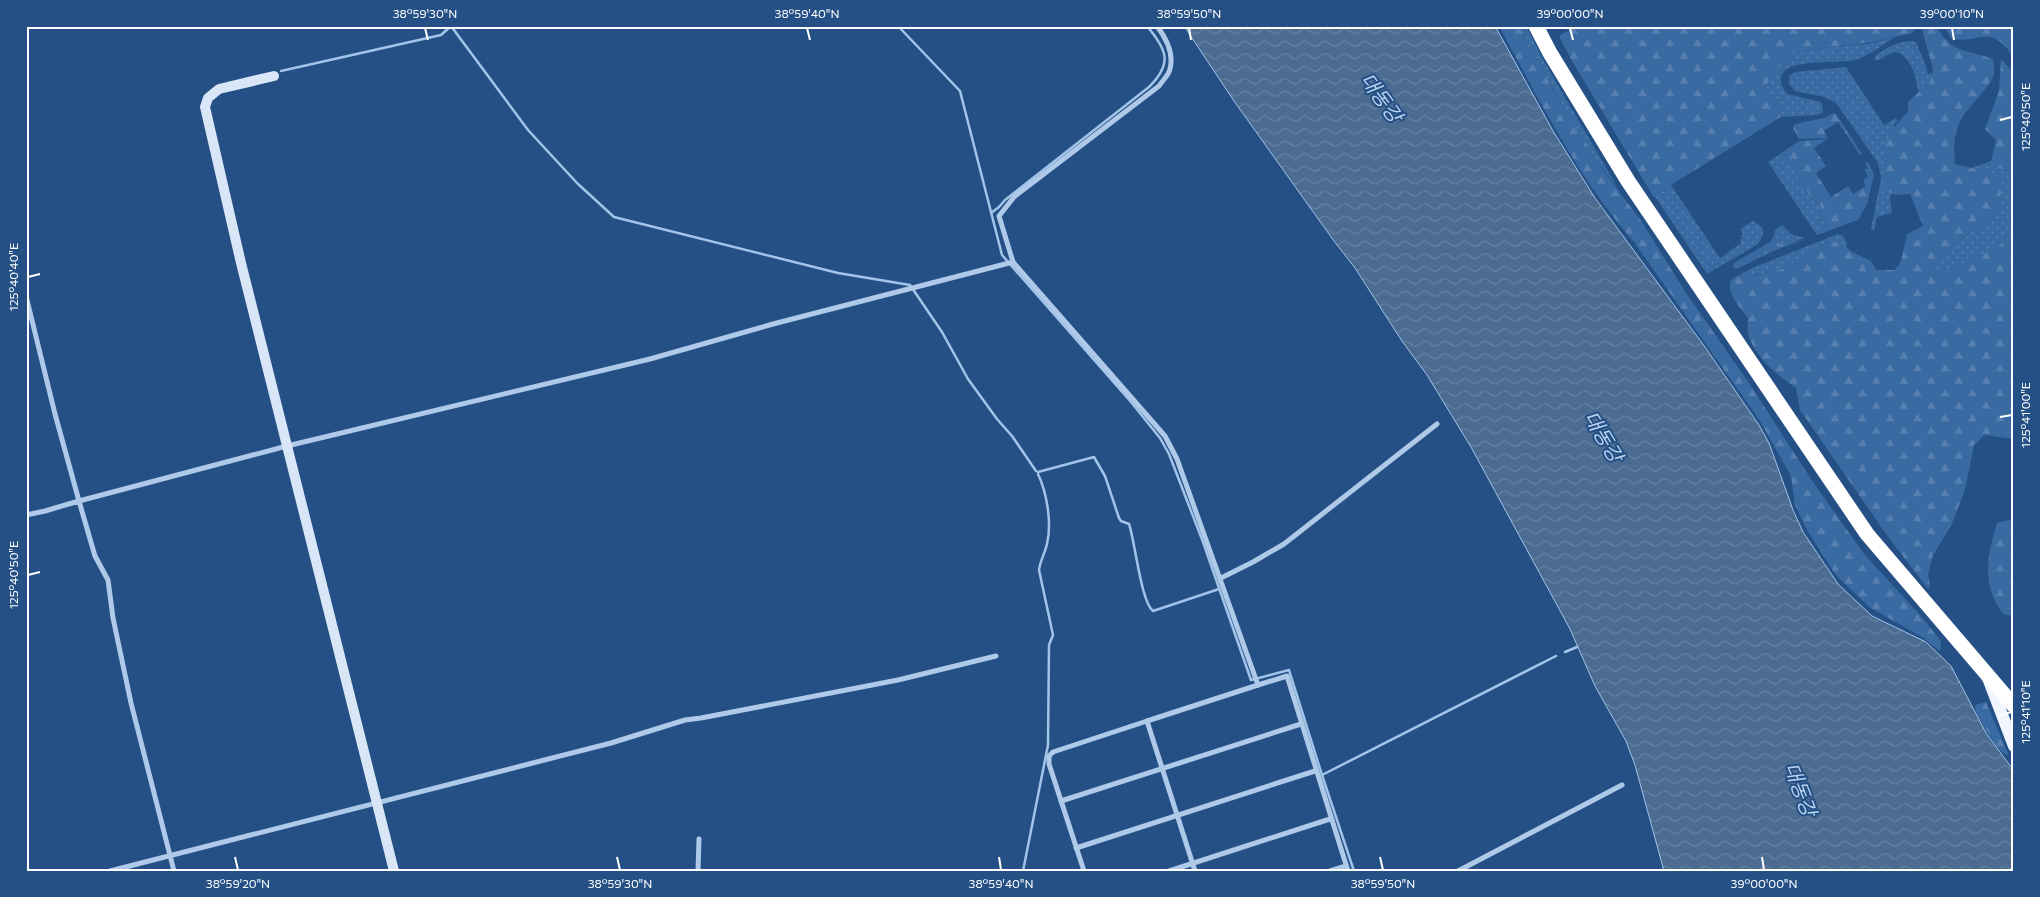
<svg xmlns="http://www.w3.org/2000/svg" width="2040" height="897" viewBox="0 0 2040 897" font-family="Commissioner,'Noto Sans KR',sans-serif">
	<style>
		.grass { fill: url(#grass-dots) }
		.forest { fill: url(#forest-firs) }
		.water { fill: url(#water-waves); stroke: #a3c4e9 }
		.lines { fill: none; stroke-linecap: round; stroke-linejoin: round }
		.stream { stroke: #a3c4e9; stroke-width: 2.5 }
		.street { stroke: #afc9e8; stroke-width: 5 }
		.secondary { stroke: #d9e6f7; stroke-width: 10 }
		.primary { stroke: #f1f6fe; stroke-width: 12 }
		.highway { stroke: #fff; stroke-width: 15 }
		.ticks { fill: none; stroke: #fff; stroke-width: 2 }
		.labels { text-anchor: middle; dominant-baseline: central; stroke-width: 4; stroke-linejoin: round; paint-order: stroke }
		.water-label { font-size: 20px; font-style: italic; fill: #bad3f0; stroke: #245086 }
		.neatline { fill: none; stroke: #fff; stroke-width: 2 }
		.ticks-label { font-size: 12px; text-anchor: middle; fill: #fff }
	</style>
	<defs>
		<pattern id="grass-dots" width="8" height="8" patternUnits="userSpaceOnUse" patternTransform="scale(1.25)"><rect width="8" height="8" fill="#396aa2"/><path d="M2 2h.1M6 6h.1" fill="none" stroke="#5780b0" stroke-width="1.8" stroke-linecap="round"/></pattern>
		<pattern id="forest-firs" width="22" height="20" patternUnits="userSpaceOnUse" patternTransform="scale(1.25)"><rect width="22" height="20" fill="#396aa2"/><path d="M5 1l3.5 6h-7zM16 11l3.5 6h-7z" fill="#5780b0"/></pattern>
		<pattern id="water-waves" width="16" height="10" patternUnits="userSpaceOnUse" patternTransform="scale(1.25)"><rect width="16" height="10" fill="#4b6b91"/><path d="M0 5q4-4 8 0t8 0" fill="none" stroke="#6681a2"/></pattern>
	</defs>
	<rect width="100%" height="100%" fill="#245086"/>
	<!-- grass -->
	<g class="grass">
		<path d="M 1520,26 L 1526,26 L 1545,63 L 1618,188 C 1578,140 1549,82 1520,26 Z"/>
		<path d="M 1895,37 C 1883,44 1868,57 1854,60 C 1835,65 1759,54 1787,94 L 1821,102 L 1823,109 L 1822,113 L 1817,115 L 1781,117 L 1776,97 L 1769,95 L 1764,89 L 1773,74 L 1791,54 L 1822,48 L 1873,43 Z"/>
		<path d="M 1908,41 L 1916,42 L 1926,66 L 1928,74 L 1932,74 L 1930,82 L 1920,92 L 1918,91 C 1916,77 1910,52 1893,52 L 1879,60 L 1874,60 L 1876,55 C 1886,48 1896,43 1908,41 Z"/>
		<polygon points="1846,67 1884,125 1896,118 1898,121 1894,124 1887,192 1891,193 1890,198 1892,213 1877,217 1874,231 1871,229 1881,178 1878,163 1836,103 1824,97 1795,91 1789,84 1789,76 1795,72"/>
		<polygon points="1783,152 1812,199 1820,205 1822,216 1828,231 1817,235 1768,162"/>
		<polygon points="1991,161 1998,168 2014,172 2014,223 2000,246 1938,275 1929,269 1966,234 1988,224 2001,175 1971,168"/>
		<path d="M 1671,185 L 1720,258 L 1741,243 L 1740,240 L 1742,238 L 1741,236 L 1743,234 L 1740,229 L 1753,221 L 1762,227 C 1764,234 1762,238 1758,244 L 1707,274 L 1656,198 L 1653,196 Z"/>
		<polygon points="1782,225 1791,234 1805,238 1786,245 1780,244 1774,236 1775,230"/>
		<polygon points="1838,234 1843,236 1847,244 1846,248 1839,241 1820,245 1805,257 1779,270 1731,280 1752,268"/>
	</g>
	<!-- forest -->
	<g class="forest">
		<path d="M 1499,26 L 1520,26 L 1553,90 L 1603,170 L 1642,222 L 1686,293 L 1747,380 L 1811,479 L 1864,554 L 1920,615 L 1941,641 L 1940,651 L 1922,637 L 1869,607 L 1835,574 L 1807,530 L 1795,505 L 1791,476 L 1760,421 L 1634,242 C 1578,178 1539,100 1499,26 Z"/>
		<polygon points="1576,26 1913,26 1915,29 1912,33 1873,42 1822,48 1791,54 1773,74 1764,89 1769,95 1776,97 1781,117 1653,196 1572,61 1559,36"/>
		<path d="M 1921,26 L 1937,26 C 1950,54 1966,49 1993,59 C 1993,64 1995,70 1994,74 C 1988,91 1968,105 1960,122 C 1953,135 1954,150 1955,164 L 2001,175 L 2001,187 L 1999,212 L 1988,224 L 1966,234 L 1929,269 L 1938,275 L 2000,246 L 2014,223 L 2014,439 L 1985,435 L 1974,445 L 1965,490 L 1951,526 L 1933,555 L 1928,574 L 1930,585 L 1928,589 L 1886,534 L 1800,410 L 1796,388 C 1777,375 1755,357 1748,334 C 1747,329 1748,323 1748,318 C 1740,307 1726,294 1731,280 L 1779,270 L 1805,257 L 1820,245 L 1840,241 L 1852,252 L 1871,261 L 1876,270 L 1895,270 L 1901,261 L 1907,234 L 1923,226 L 1910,194 L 1896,195 L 1887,192 C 1882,159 1881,136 1908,112 L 1908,102 L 1930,82 L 1933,69 Z"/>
		<path d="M 1952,26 L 2014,26 L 2014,57 C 1988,23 1985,43 1952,39 L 1946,30 Z"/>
		<polygon points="2001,59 2014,73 2014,172 1998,168 1991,161 1996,140 1985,129 1999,91"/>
		<polygon points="1834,113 1836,114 1862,154 1860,155 1838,122 1824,131 1828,138 1799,139 1793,128 1795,124 1824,118"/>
		<polygon points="1827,139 1814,148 1826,166 1816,173 1831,197 1848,186 1853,194 1866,186 1863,180 1868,177 1865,170 1868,168 1865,164 1868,162 1874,174 1867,204 1858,220 1828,231 1822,216 1820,205 1812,199 1783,152 1799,141"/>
		<polygon points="1774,236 1780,244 1786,245 1807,239 1773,251 1737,269 1733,268 1734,263 1770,242"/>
		<path d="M 2014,519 L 2014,616 L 2003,614 C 1981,584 1987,557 1997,523 Z"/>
		<path d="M 1986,702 L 2009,756 C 1997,753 1982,722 1976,712 L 1975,705 Z"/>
	</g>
	<!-- water -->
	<polygon class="water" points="1184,26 1495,26 1553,131 1595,198 1705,347 1759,425 1769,443 1793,510 1803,532 1838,584 1872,616 1926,642 1951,666 1986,733 2014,771 2014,871 1664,871 1635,765 1626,741 1595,686 1570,629 1471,447 1427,375 1402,341 1355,268 1334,241 1234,101"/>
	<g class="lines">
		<!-- stream -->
		<g class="stream">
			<polyline points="451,26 528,130 577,183 614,217 838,273 910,285 942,332 968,379 997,419 1012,436 1036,471"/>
			<polyline points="898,26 960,91 1002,255 1131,402 1160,438 1169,454 1203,542 1251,680 1289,670 1322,775"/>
			<polyline points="281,71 441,35 451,26"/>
			<path d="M 991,213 L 999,207 L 1005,200 L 1149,87 C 1173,63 1167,50 1147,26"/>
			<path d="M 1038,472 L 1094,457 L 1105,476 L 1119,518 L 1121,521 L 1129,524 C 1135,541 1141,602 1153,611 L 1219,589"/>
			<polyline points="1565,652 1577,647"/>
			<path d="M 1023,871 L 1048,745 L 1049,645 L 1053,635 L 1039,570 C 1040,561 1045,553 1047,544 C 1052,523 1047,493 1038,474"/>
			<polyline points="1354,871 1322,775 1556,656"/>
		</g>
		<!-- street -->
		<g class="street">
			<path d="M 1157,26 C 1166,38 1174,54 1170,69 C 1169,75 1162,81 1159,86 L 1014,197 L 999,216 L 1013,262 L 1165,436 L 1177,459 L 1258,685 L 1287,676 L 1348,871"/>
			<polyline points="26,296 55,414 79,501 287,446 650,359 773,324 1013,262"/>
			<polyline points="26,515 45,511 79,501 95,556 108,580 113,618 131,703 174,871"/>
			<polyline points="1221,578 1253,562 1284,544 1437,424"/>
			<polyline points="1061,801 1301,724"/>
			<polyline points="1076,848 1315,771"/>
			<polyline points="110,871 611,743 685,720 701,718 898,680 996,656"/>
			<polyline points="698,871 699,839"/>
			<polyline points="1084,871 1049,764 1049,756 1053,752 1147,721"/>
			<polyline points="1169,871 1330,819"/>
			<polyline points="1195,871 1147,721 1258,685"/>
			<polyline points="1330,871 1346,866"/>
			<polyline points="1458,871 1622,785"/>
		</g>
		<!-- secondary -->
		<polyline class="secondary" points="274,76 219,89 208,98 205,107 241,263 394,871"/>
		<!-- primary -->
		<polyline class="primary" points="1988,678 2014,746"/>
		<!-- highway -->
		<polyline class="highway" points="1536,26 1550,53 1628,181 1867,534 2014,706"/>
	</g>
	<!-- ticks -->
	<path class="ticks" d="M 425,28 L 428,40M 807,28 L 810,40M 1189,28 L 1191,40M 1570,28 L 1573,40M 1952,28 L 1954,40M 2000,120 L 2012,117M 28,277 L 40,274M 2000,417 L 2012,415M 28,575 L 40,572M 2000,715 L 2012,712M 235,857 L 238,870M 617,857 L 620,870M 999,857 L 1001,870M 1380,857 L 1383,870M 1762,857 L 1764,870"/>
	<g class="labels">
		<!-- water labels -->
		<g class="water-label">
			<text transform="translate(1382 97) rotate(54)">대동강</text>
			<text transform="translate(1604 436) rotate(59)">대동강</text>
			<text transform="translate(1801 789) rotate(69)">대동강</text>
		</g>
	</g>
	<!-- border -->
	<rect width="2040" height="897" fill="none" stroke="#245086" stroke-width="55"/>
	<rect x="28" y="28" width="1984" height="842" class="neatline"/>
	<g class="ticks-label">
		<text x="425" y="18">38°59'30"N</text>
		<text x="807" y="18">38°59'40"N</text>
		<text x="1189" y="18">38°59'50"N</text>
		<text x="1570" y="18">39°00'00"N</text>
		<text x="1952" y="18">39°00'10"N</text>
		<text transform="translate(2026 117) rotate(-90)" y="4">125°40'50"E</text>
		<text transform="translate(14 277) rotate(-90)" y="4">125°40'40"E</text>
		<text transform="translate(2026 415) rotate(-90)" y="4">125°41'00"E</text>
		<text transform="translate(14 575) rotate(-90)" y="4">125°40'50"E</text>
		<text transform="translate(2026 712) rotate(-90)" y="4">125°41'10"E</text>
		<text x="238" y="888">38°59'20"N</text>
		<text x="620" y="888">38°59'30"N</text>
		<text x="1001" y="888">38°59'40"N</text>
		<text x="1383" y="888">38°59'50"N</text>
		<text x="1764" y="888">39°00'00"N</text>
	</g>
</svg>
